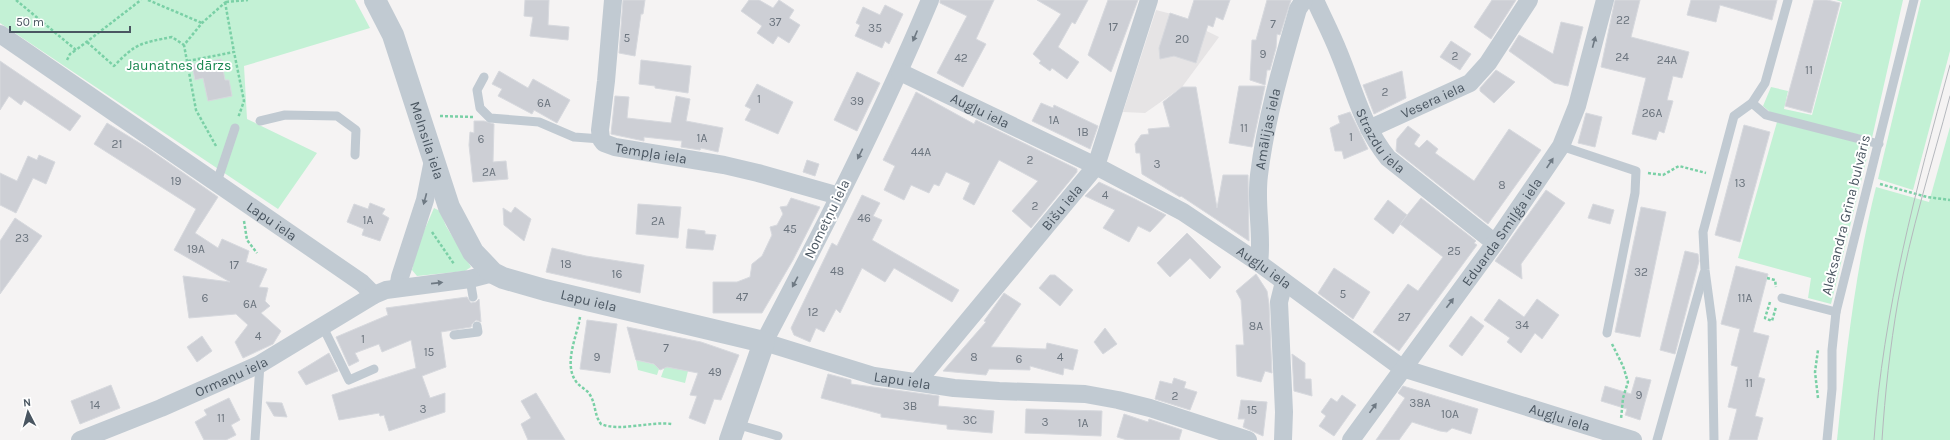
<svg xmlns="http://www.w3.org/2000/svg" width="1950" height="440" viewBox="0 0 1950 440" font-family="Karla,sans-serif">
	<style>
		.education { fill: #e6e4e5 }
		.green { fill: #c3f1d5 }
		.building { fill: #cdcfd5; stroke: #d7d9de }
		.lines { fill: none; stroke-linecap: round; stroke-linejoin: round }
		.path { stroke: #7ad0a6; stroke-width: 2.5; stroke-dasharray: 3 2; stroke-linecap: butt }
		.service { stroke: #c1cad2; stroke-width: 9 }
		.minor { stroke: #c1cad2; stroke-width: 18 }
		.tertiary { stroke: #c1cad2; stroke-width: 22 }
		.tram { stroke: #b5b8bd; stroke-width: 1 }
		.oneway { fill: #6e7983 }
		.labels { text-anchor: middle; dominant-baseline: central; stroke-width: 4; stroke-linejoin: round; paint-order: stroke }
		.number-label { font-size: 12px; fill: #6b747e }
		.park-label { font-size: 14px; fill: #17864f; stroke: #fff }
		.street-label { font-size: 14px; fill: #4a5661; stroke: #fff }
	</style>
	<rect width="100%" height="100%" fill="#f5f3f3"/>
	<!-- education -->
	<polygon class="education" points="1156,10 1187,18 1186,21 1219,37 1182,87 1145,113 1123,112"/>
	<!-- green -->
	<g class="green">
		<polygon points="0,0 355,0 370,28 244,66 247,119 317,153 278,209 0,23"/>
		<polygon points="1836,0 1903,0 1872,138 1771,113 1763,106 1771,87 1788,91 1784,109 1812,115 1842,2"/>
		<polygon points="1921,0 1950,0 1950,51 1913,190 1878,179"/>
		<polygon points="1777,122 1870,145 1831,304 1808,298 1811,278 1738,258"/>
		<path d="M 1950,127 L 1950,440 L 1837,440 C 1846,355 1855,271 1876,187 L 1929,202 Z"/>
		<polygon points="434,208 440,211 446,226 471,267 465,271 417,276 412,270 417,247"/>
		<polygon points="636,360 657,365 659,369 657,375 638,370"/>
		<polygon points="665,366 688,371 685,383 661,377"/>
	</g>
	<!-- building -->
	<g class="building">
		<polygon points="525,0 549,0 548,25 569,27 568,40 530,36 533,17 524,16"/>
		<polygon points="623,0 645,0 643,14 641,14 635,56 619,53"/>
		<polygon points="749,0 759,0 773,8 779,0 794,10 789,18 800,25 789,43 778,36 773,44 757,33 762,26 741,11"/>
		<polygon points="940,0 994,0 976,39 986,44 963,87 937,73 967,16 940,3"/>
		<polygon points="1037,0 1088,0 1075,24 1072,22 1058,47 1079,62 1067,79 1052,68 1050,71 1039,63 1041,61 1033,54 1061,14"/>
		<polygon points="1108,0 1138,0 1111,72 1088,55"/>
		<polygon points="1194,0 1230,0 1223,20 1216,17 1213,27 1208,25 1196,63 1174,56 1160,59 1159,48 1170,13 1188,19"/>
		<polygon points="1267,0 1291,0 1280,35 1277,34 1276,48 1270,70 1267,70 1265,85 1250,80 1252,40 1256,40"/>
		<polygon points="1492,0 1516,0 1491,39 1474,27"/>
		<polygon points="1615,0 1640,0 1631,37 1689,52 1682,78 1673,76 1667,100 1673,101 1664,133 1659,131 1656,140 1632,134 1646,78 1601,67"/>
		<polygon points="1691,0 1777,0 1772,20 1720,5 1716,22 1687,15"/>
		<polygon points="1814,0 1827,0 1840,3 1811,113 1785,106"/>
		<polygon points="885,5 903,14 889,44 885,41 882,48 855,36 860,25 856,23 863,7 880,15"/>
		<polygon points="1561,22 1583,27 1568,86 1554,83 1509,51 1519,35 1553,54"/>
		<polygon points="1451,41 1471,54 1460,70 1440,57"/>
		<polygon points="221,59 225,80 229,80 232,96 208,101 203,78 195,80 192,65"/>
		<polygon points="641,60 691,66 688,93 655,88 655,86 639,84"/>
		<polygon points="0,61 81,116 70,131 24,100 21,105 9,96 0,110"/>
		<polygon points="1496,70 1515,82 1494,103 1480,91 1480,88"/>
		<polygon points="499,71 528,88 533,79 570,100 557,123 534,110 532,114 498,96 502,89 492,84"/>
		<polygon points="1402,71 1406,98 1374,114 1363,85"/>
		<polygon points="857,72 880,83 857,131 834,120"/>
		<polygon points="757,84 793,102 778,134 745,120 751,109 745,106"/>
		<polygon points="1239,86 1265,86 1252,147 1229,143"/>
		<polygon points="1182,87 1196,87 1217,208 1223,175 1248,175 1249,241 1181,196 1180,197 1142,174 1140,153 1136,153 1135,144 1141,135 1149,134 1148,129 1170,127 1163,102"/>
		<polygon points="916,92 974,124 976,120 1071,166 1077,169 1077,172 1031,228 1012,211 1038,181 999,160 974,205 963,199 970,183 946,172 939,186 934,184 929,193 911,185 904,200 884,190 895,166 883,160"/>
		<polygon points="615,96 629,97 627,118 671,123 676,96 690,99 686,121 723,128 718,152 701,148 700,150 681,147 682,141 644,137 644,141 611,134"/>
		<polygon points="1041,103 1053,108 1054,105 1098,126 1090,149 1032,121"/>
		<polygon points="1350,112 1368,149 1344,159 1342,151 1335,151 1330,128 1340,123 1338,116"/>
		<polygon points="1586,113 1602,117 1595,147 1578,143"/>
		<polygon points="474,121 484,121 494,124 493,162 506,161 508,179 473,182 469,145 470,132 474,133"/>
		<polygon points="107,123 146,147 218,197 195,233 218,248 222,239 249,251 246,262 267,269 259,287 268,288 265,301 270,306 261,313 281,331 273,344 243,358 235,342 248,325 236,314 189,318 183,276 230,282 174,250 196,209 94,144"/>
		<polygon points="1744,125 1770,132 1740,242 1715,235"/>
		<polygon points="1408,126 1420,135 1414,144 1419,148 1427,140 1438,149 1435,153 1474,181 1509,129 1541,150 1488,224 1396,151 1397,139"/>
		<polygon points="39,155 55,162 46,184 33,178 16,213 0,205 0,173 17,181 28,156 37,160"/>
		<polygon points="807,160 819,164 815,176 803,172"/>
		<polygon points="1099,182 1135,199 1166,215 1150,232 1138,226 1129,242 1103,228 1115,210 1085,196"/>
		<polygon points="1546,190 1565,203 1521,264 1522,279 1495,261"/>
		<polygon points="862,195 880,203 873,216 882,220 872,240 959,290 952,302 894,268 885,282 862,268 840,313 836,309 824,332 816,328 810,342 794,335 791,328 832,243 837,246"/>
		<polygon points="791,198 820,207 793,260 762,313 713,313 713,282 737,282 750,277 752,264 762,256 772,235 770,227 777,225 783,214 780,207 787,206"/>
		<polygon points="1421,198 1476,241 1474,243 1477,245 1399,351 1373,332 1408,284 1418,291 1443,257 1400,224"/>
		<polygon points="1388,200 1407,215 1393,234 1374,219"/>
		<polygon points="370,203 385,209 382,214 389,218 380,241 362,235 364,229 347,222 354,204 368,209"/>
		<polygon points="638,204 681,207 678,238 636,234"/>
		<polygon points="1593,204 1614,210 1610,224 1588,218"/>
		<polygon points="515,207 531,219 524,241 504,225 503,208 511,213"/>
		<polygon points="1641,207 1666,212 1640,337 1615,332"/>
		<polygon points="15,218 42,236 0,294 0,241"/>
		<polygon points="688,229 705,231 705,234 716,235 713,250 686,248"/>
		<polygon points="1187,233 1221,267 1210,279 1190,258 1170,277 1157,263"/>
		<polygon points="552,248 586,256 644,265 640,293 546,272"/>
		<polygon points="1685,251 1698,254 1699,261 1675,354 1660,350"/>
		<polygon points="1736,266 1768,274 1753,332 1769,336 1758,377 1765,379 1755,416 1763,418 1757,440 1729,440 1737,409 1728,407 1738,367 1731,365 1740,329 1721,324"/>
		<polygon points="1334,268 1370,292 1353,319 1318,293"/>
		<polygon points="1256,274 1267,291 1269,304 1272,373 1265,371 1261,382 1237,376 1236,345 1244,345 1241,300 1236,291"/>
		<polygon points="1050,275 1055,275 1073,290 1060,306 1039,288"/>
		<polygon points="1004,293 1021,304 991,347 1046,349 1047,343 1078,350 1073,370 1064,368 1063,375 1030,366 1030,370 989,369 986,375 943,371 986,322 984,321"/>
		<polygon points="467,297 471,303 476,302 479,299 481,322 476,320 472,324 471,327 441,332 446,367 422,376 430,398 445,393 445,412 389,431 384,415 380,416 379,413 339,420 332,395 416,368 411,340 382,352 379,344 355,353 359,361 349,366 336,337 388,315 386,308"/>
		<polygon points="1499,299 1524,317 1537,299 1559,315 1542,339 1535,333 1521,353 1507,342 1510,338 1484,320"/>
		<polygon points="1471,316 1484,326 1462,356 1449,346"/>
		<polygon points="587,320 617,324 610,373 580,369"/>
		<polygon points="627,327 701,342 739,355 721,400 714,399 705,424 689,418 697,396 690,395 698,373 667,367 660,370 654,364 636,360"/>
		<polygon points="1105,328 1117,344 1103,354 1094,342"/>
		<polygon points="202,336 212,351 197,362 187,347"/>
		<polygon points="329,353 338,371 306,385 298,372"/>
		<polygon points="1292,354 1305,363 1305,379 1311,379 1312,396 1294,391"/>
		<polygon points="828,374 851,380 851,384 939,396 938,406 994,411 992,433 947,429 947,425 881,417 881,414 821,398"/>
		<polygon points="1636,377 1651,380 1640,420 1625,415 1627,409 1601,401 1605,386 1631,394"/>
		<polygon points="1174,378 1186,382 1184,388 1197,392 1190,410 1155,399 1160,381 1172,384"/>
		<polygon points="111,385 120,408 80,424 71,401"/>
		<polygon points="1403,386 1478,409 1471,434 1452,428 1447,432 1440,431 1412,422 1399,440 1376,440 1405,398 1398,393"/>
		<polygon points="536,393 565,440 528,440 521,424 531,418 521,401"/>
		<polygon points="1342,395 1356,405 1334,436 1319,426 1326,416 1321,412 1331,398 1337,402"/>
		<polygon points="229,398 240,420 231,425 236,435 226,440 204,440 195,422 207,415 204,410"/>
		<polygon points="1241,400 1267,402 1263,436 1243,427 1245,419 1238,419"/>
		<polygon points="266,402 282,403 287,417 274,416"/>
		<polygon points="1026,409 1102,411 1101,436 1025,433"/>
		<polygon points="1124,414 1148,422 1149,419 1182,430 1179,440 1127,440 1117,437"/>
	</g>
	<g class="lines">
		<!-- path -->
		<g class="path">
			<polyline points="16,0 76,50 141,0"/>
			<polyline points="148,0 202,23"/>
			<polyline points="225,2 234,52"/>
			<polyline points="226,2 248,0"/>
			<path d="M 87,42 L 114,66 C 136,43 141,43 172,37 L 184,45"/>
			<polyline points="67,60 70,54 76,50"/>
			<polyline points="188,61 234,52 244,101 238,118"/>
			<polyline points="440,116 473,117"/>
			<polyline points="216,146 196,110 184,45 202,23 228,0"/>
			<polyline points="1648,173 1663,175 1679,166 1706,173"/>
			<polyline points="1880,184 1927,197 1950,200"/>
			<polyline points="244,221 247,240 257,253"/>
			<polyline points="432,232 454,264"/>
			<polyline points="1767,278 1775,280 1776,287"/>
			<polyline points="1770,302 1765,318 1772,321 1776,307"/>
			<path d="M 580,317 C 577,336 564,362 575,380 C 579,387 587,389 590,395 C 596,404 594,415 601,424 C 620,432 650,421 672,424"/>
			<polyline points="1612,344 1623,366 1628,382 1623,398 1621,419"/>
			<polyline points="1818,398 1815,372 1818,350"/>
		</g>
		<!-- service -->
		<g class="service">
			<polyline points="484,77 477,90 480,108 490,118 539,122 574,137 601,139"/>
			<polyline points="1752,103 1766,115 1879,144"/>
			<polyline points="260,121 285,115 337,116 356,130 355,155"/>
			<polyline points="1561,146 1636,171 1635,193 1607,333"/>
			<polyline points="217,182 235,128"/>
			<polyline points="470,279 473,297"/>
			<polyline points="1782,298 1836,312"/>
			<polyline points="323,327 349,380 374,369"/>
			<polyline points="454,335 478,332 477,326"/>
			<polyline points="736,424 778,436"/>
			<polyline points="255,440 260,364"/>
			<polyline points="1657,440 1704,273"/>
			<polyline points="1714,440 1712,322 1705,270 1703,232 1734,116 1752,103 1765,83 1788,0"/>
			<polyline points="1827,440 1832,389 1832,350 1836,312 1914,0"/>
		</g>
		<!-- minor -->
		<g class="minor">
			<path id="s1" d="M 613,0 L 606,81 L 600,130 L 601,139 L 604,143 L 615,147 L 724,165 L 758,173 L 839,196"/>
			<path id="s2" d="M 930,0 C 881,117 823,230 764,342 L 874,376 L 954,388 L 999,391 L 1085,394 L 1118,400 L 1150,408 L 1248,440"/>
			<path id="s3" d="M 1315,0 C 1323,18 1332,35 1339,53 C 1354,89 1363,128 1388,158 L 1495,243"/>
			<path id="s4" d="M 0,34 L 362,283 L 374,295"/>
			<path id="s5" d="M 900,72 L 1096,166 L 1183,212 L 1259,263 L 1402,368 L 1633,440"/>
			<path id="s6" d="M 1369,129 L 1470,83 L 1488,63 L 1529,0"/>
			<path id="s7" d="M 1259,263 C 1263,234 1255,205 1259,175 C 1266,118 1282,64 1298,9 L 1304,0"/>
			<polyline points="398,288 400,277 425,200 433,160"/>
			<path id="s8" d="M 917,382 L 1096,166 L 1149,0"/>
			<path id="s9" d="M 80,440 L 161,408 L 260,364 L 374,295 L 386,290 L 470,279 L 493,273"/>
			<polyline points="1283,440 1284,412 1279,302 1284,282"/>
			<path id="s10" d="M 1351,440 L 1495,243 L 1561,146 L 1577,106 L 1605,0"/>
		</g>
		<!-- tertiary -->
		<path class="tertiary" id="s11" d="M 375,0 L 393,35 L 449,207 L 473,252 L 493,273 L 503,278 L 545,290 L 764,342 L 730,440"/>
		<!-- tram -->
		<g class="tram">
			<path d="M 1874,440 C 1883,311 1916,189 1950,65"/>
			<path d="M 1882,440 C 1885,394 1890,347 1898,301 C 1910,232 1932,164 1950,96"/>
		</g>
	</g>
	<!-- one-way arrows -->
	<defs><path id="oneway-solid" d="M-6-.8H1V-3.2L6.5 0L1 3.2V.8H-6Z"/></defs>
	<g class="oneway">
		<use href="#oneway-solid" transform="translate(915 36) rotate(113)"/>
		<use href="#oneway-solid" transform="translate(1594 42) rotate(-75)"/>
		<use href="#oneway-solid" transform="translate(860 154) rotate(116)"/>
		<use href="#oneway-solid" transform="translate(1550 163) rotate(-56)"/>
		<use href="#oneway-solid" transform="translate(425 199) rotate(105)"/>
		<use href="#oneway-solid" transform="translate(795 282) rotate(118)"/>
		<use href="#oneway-solid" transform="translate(437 283) rotate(-6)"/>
		<use href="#oneway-solid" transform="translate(1450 303) rotate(-53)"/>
		<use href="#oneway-solid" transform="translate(1373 408) rotate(-54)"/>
	</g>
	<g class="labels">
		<!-- number labels -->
		<g class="number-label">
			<text x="1623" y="20">22</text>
			<text x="775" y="22">37</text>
			<text x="1273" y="24">7</text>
			<text x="1113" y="27">17</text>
			<text x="875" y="28">35</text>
			<text x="627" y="38">5</text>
			<text x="1182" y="39">20</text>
			<text x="1263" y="54">9</text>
			<text x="1455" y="56">2</text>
			<text x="1622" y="57">24</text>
			<text x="961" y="58">42</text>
			<text x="1667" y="60">24A</text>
			<text x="1809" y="70">11</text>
			<text x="1385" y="92">2</text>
			<text x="759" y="99">1</text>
			<text x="857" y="101">39</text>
			<text x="544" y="103">6A</text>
			<text x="1652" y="113">26A</text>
			<text x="1054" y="120">1A</text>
			<text x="1244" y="128">11</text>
			<text x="1083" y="132">1B</text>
			<text x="1351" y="137">1</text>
			<text x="702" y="138">1A</text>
			<text x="481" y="139">6</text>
			<text x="117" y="144">21</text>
			<text x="921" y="152">44A</text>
			<text x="1030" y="160">2</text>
			<text x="1157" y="164">3</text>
			<text x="489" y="172">2A</text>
			<text x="176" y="181">19</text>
			<text x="1740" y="183">13</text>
			<text x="1502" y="185">8</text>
			<text x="1105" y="195">4</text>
			<text x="1035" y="206">2</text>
			<text x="864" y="218">46</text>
			<text x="368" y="220">1A</text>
			<text x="658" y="221">2A</text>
			<text x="790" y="229">45</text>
			<text x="22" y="238">23</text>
			<text x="196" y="249">19A</text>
			<text x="1454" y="251">25</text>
			<text x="566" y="264">18</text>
			<text x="234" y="265">17</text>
			<text x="837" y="271">48</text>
			<text x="1641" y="272">32</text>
			<text x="617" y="274">16</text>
			<text x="1343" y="294">5</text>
			<text x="742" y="297">47</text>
			<text x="205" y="298">6</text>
			<text x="1745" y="298">11A</text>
			<text x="250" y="304">6A</text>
			<text x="813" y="312">12</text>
			<text x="1404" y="317">27</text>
			<text x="1522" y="325">34</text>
			<text x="1256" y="326">8A</text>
			<text x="258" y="336">4</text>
			<text x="363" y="339">1</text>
			<text x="666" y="348">7</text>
			<text x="429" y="352">15</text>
			<text x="597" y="357">9</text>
			<text x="974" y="357">8</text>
			<text x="1060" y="357">4</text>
			<text x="1019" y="359">6</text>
			<text x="715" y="372">49</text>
			<text x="1749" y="383">11</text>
			<text x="1639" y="395">9</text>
			<text x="1175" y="396">2</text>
			<text x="1420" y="403">38A</text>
			<text x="95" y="405">14</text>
			<text x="910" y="406">3B</text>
			<text x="423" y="409">3</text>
			<text x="1252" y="410">15</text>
			<text x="1450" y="414">10A</text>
			<text x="221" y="418">11</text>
			<text x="970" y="420">3C</text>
			<text x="1045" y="422">3</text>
			<text x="1083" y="423">1A</text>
		</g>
		<!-- park labels -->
		<g class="park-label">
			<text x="179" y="65">Jaunatnes dārzs</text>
		</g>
		<!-- street labels -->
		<g class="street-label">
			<text stroke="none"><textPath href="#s6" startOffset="70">Vesera iela</textPath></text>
			<text stroke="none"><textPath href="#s5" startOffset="89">Augļu iela</textPath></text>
			<text stroke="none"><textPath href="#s7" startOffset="135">Amālijas iela</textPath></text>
			<text stroke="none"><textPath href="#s3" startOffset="156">Strazdu iela</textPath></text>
			<text stroke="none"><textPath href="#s11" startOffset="150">Melnsila iela</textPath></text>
			<text stroke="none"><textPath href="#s1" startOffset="193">Tempļa iela</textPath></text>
			<text stroke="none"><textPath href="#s8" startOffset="227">Bišu iela</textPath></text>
			<text transform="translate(1846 215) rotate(-76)">Aleksandra Grīna bulvāris</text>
			<text transform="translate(827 219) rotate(-64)">Nometņu iela</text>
			<text stroke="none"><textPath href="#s4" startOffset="330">Lapu iela</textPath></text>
			<text stroke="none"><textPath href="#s10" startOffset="257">Eduarda Smiļģa iela</textPath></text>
			<text stroke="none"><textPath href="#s5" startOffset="414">Augļu iela</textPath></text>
			<text stroke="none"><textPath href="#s11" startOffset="400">Lapu iela</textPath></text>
			<text stroke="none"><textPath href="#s9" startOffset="164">Ormaņu iela</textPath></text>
			<text stroke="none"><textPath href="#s2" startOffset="524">Lapu iela</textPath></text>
			<text stroke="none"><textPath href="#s5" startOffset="750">Augļu iela</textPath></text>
		</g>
	</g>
	<!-- north arrow -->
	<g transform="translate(28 412) rotate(354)" stroke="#ffffff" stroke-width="3" paint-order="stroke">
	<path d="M0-3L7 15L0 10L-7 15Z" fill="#4a5661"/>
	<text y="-6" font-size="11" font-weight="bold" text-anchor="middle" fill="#4a5661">N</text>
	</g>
	<!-- scale -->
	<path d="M10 26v6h120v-6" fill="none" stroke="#4a5661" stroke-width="2"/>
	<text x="16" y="26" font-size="12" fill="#4a5661" stroke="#ffffff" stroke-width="3" paint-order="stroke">50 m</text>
</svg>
